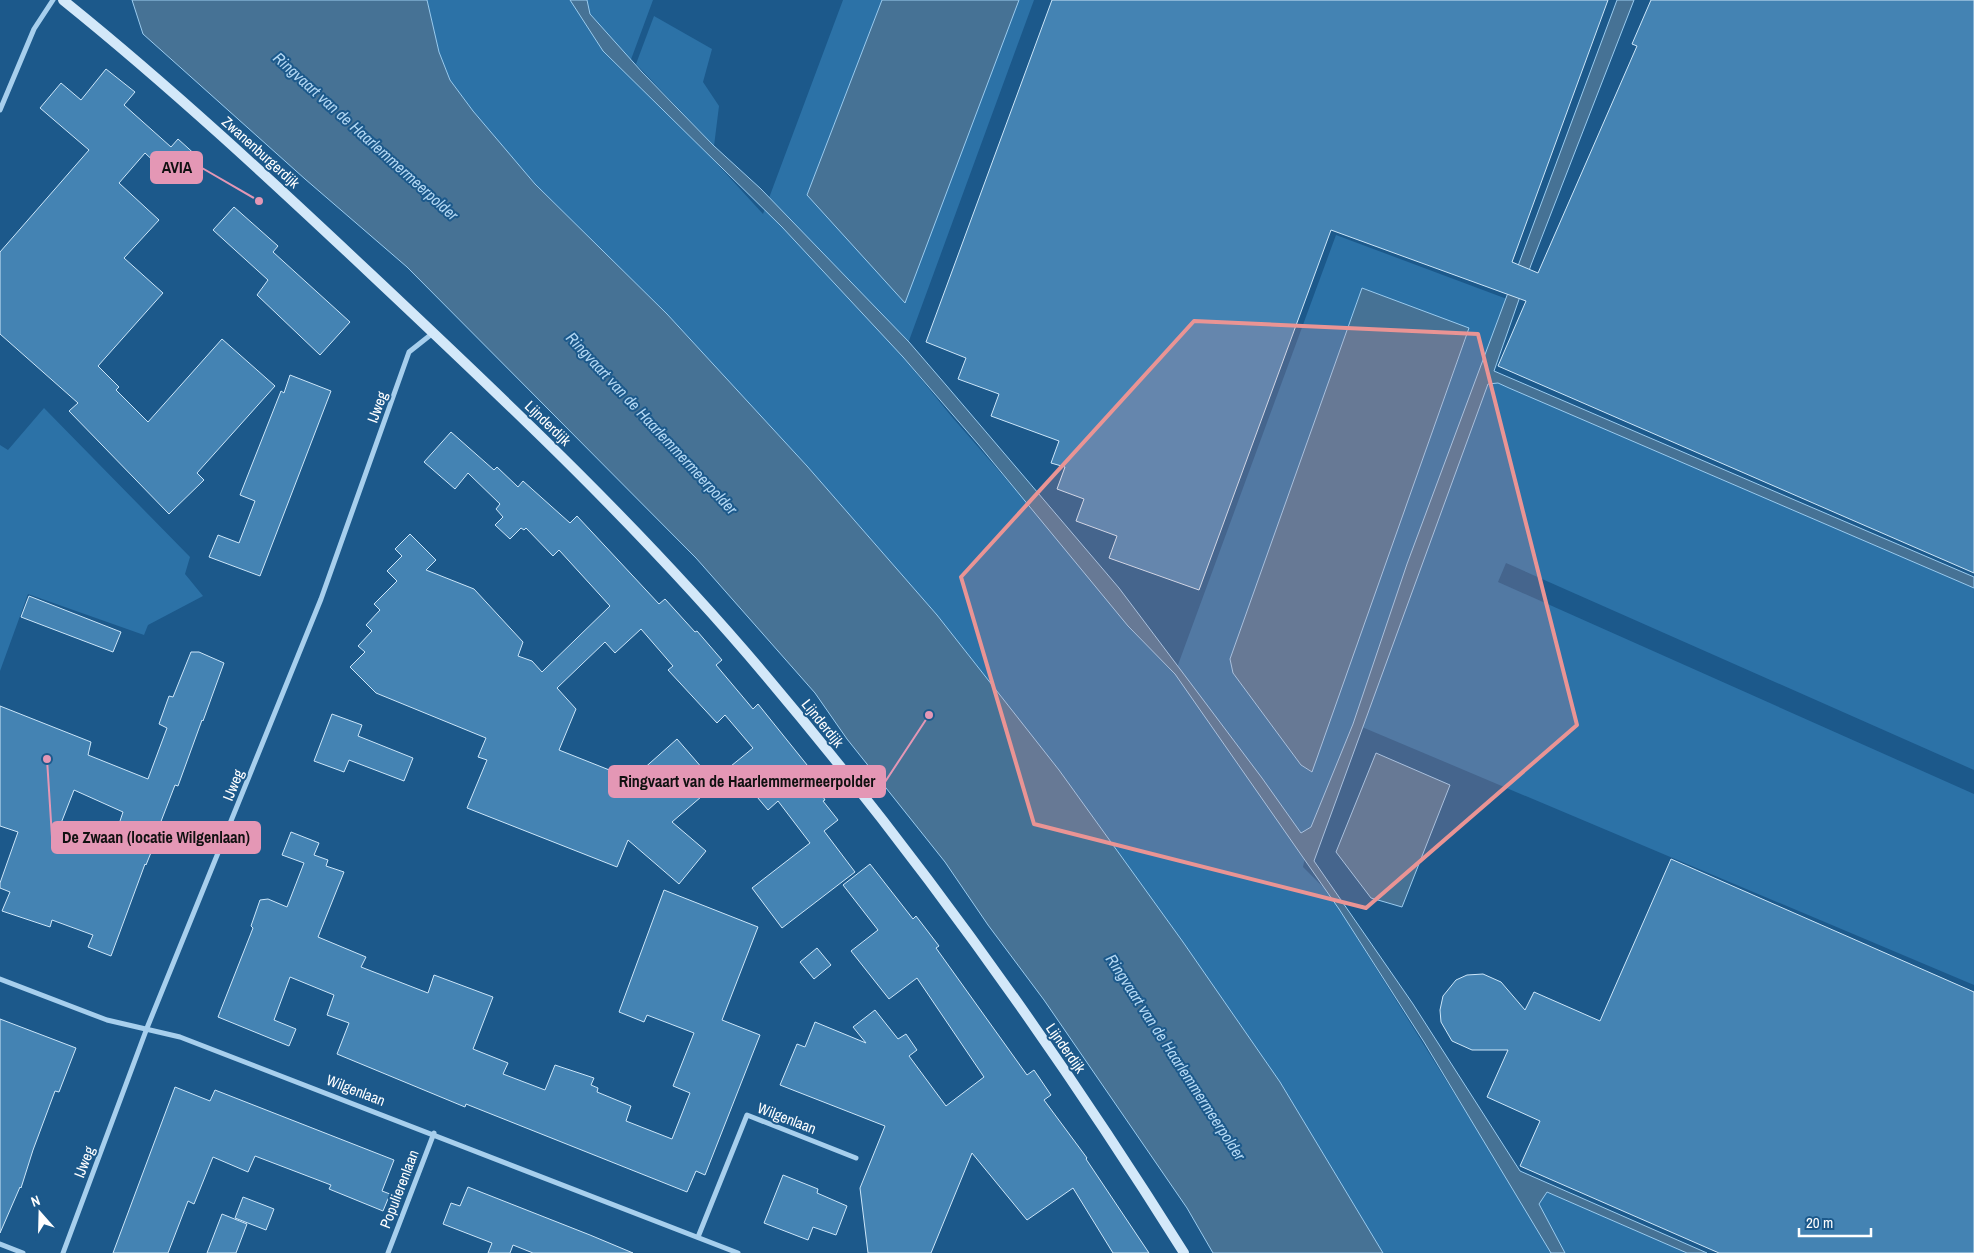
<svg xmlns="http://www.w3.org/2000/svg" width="1974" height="1253" viewBox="0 0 1974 1253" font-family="'Archivo Narrow',sans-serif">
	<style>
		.green { fill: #2c72a7; fill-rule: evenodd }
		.water { fill: #467295; stroke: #9acbef }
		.building { fill: #4483b3; stroke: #cce6f9; fill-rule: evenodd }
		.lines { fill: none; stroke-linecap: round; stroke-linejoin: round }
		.street { stroke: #a7cfed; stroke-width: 5 }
		.secondary { stroke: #d3e8f9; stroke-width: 10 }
		.marked { fill: #ea9494; fill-opacity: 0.2; stroke: #ea9494; stroke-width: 4; stroke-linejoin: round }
		.labels { text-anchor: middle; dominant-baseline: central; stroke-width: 4; stroke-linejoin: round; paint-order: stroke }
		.street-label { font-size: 15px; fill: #fff; stroke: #1c598b }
		.water-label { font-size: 16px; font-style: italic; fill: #b3d8f4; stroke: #1c598b }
		.leader { fill: none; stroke: #e497b5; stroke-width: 2 }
		.callout-dot { fill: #e497b5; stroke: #1c598b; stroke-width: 2 }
		.callout { fill: #e497b5; stroke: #e497b5; stroke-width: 2 }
		.callout-label { font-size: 16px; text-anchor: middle; font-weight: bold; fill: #111 }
	</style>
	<rect width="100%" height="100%" fill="#1c598b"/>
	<!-- green -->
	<g class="green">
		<path d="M 427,0 L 653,0 L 626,73 L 709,155 L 763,214 L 843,0 L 882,0 L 807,195 L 1019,0 L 1034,0 L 903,357 L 952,417 L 1175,673 L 1336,235 L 1507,299 L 1407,564 L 1353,724 L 1311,827 L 1303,867 L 1324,888 L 1339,909 L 1554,1253 L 1383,1253 L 1280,1082 L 1183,942 L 1059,770 L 937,615 L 807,466 L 667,314 L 535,184 L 473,111 L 450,80 L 439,52 ZM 1362,288 L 1469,329 L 1311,772 L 1301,765 L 1233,673 L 1230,659 Z"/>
		<polygon points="654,16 712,49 703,82 719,106 714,146 636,64"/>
		<polygon points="1498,383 1974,588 1974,770 1506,563 1498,582 1974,794 1974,985 1362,727 1488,384"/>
		<polygon points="44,408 190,557 185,574 203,596 148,625 144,635 28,594 0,671 0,445 8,450"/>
		<polygon points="1547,1192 1687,1253 1557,1253 1538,1204"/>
	</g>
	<!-- water -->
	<g class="water">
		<polygon points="132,0 427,0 439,52 450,80 473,111 535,184 667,314 807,466 937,615 1059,770 1183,942 1280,1082 1383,1253 1213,1253 1187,1208 1044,1000 988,925 945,862 847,739 815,693 696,558 407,267 305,179 143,34"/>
		<polygon points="570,0 587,0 590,14 642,72 714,146 761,189 909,342 946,385 1119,588 1262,778 1301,833 1311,827 1353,724 1407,564 1617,0 1634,0 1531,265 1494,371 1974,577 1974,588 1509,388 1498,383 1488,384 1314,861 1413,1004 1520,1171 1707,1253 1687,1253 1547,1192 1539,1204 1565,1253 1551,1253 1424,1042 1339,909 1175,674 1128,626 978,444 903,357 782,227 603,51"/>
		<polygon points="882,0 1019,0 905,303 807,195"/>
		<polygon points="1362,288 1469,328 1312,772 1301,765 1233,673 1230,659"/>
		<polygon points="1376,753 1450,785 1402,907 1371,898 1336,852"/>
	</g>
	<!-- building -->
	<g class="building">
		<polygon points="1052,0 1608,0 1512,262 1538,273 1637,46 1632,44 1651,0 1974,0 1974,573 1498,366 1526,301 1331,230 1199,590 1109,558 1117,536 1076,521 1084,499 1057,489 1065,467 1051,463 1059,441 991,416 999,394 958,379 966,358 926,342"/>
		<polygon points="106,69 135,92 124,105 171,147 178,139 199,158 185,173 169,158 160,167 145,153 119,183 159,220 124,258 163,293 98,366 119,387 116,390 148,422 222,339 275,386 197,473 204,480 169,514 69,411 78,403 0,334 0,252 89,150 40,108 61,83 81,100"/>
		<polygon points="234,207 278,246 273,252 350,322 320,355 257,295 268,280 213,230"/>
		<polygon points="290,375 331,391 260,576 209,557 218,535 239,543 255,501 240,495 281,391 284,393"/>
		<polygon points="451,432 494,470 497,467 518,487 523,481 570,523 577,516 659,604 665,599 695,632 697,631 722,660 716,665 753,709 758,704 828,791 822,795 825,800 823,801 838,820 824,831 855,872 782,928 752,888 810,843 778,801 768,810 731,766 753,748 725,715 717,723 668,670 673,666 641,629 615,653 605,642 557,688 576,709 559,750 632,779 677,739 716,784 672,822 706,851 679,884 628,840 617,867 467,808 487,760 478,757 486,738 376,693 350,667 365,652 358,646 372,631 366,625 380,610 374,604 397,581 387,571 402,556 395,549 410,534 436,560 426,570 474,589 523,642 518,656 532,661 542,672 610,606 559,550 553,556 526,528 524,530 521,528 510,539 495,525 503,517 496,509 500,504 468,473 455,489 424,462"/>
		<polygon points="29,596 121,632 113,652 21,617"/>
		<path d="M 191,652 L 199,652 L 224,663 L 203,721 L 202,720 L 178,786 L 175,785 L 160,824 L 162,825 L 146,865 L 145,864 L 111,956 L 88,947 L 93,935 L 52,920 L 50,927 L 2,911 L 10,892 L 0,888 L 0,883 L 18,832 L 0,826 L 0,706 L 91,742 L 88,755 L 148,779 L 167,728 L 159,724 L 169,696 L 173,697 ZM 74,790 L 123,812 L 110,851 L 58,831 Z"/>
		<polygon points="332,714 362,725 358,736 413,758 404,781 349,760 344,772 314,761"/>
		<polygon points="291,832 319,843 314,855 328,860 326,866 344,872 318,937 366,957 361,967 428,993 434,975 493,997 473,1049 508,1063 503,1074 545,1090 555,1065 594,1078 591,1085 598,1088 597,1092 631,1106 626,1121 672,1139 690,1093 673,1086 694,1033 647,1015 644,1022 619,1012 664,890 758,927 722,1020 760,1035 705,1175 696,1171 687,1192 466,1104 465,1107 337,1054 349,1023 327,1015 334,995 290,977 274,1020 296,1029 289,1046 218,1017 253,928 251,926 260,900 268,899 287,907 304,863 282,855"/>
		<polygon points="1671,859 1974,992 1974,1253 1719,1253 1520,1166 1540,1121 1487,1097 1508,1050 1472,1050 1452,1041 1441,1022 1440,1010 1443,996 1456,980 1467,975 1483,974 1501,982 1525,1010 1534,992 1600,1021"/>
		<polygon points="870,864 913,919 916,916 939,946 936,948 1027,1075 1034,1070 1051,1095 1044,1100 1087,1158 1086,1159 1149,1253 1113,1253 1073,1188 1027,1220 972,1153 931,1253 868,1253 860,1188 885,1126 780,1085 797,1044 805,1047 815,1022 866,1043 853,1027 875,1010 898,1039 906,1034 917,1050 909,1056 946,1106 984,1077 917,978 889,999 851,951 878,930 843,885"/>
		<polygon points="817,948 831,965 814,979 800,962"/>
		<polygon points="0,1019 76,1048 59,1092 55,1091 33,1150 21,1188 20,1187 0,1233"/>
		<polygon points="175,1087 210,1101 215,1090 394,1160 382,1191 390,1194 383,1211 329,1189 331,1185 255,1156 248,1172 213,1157 194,1204 188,1201 168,1253 113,1253"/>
		<polygon points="783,1175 818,1189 817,1193 847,1206 836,1235 813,1227 808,1240 764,1223"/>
		<polygon points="468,1187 590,1235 633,1253 533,1253 513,1245 510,1253 488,1253 492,1243 443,1224 451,1203 460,1206"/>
		<polygon points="243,1197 274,1209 266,1230 235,1218"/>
		<polygon points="222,1214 247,1224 236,1253 207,1253"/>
	</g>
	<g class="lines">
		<!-- street -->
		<g class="street">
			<polyline points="0,110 34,29 53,0"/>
			<polyline points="0,979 107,1020 180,1037 738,1253"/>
			<polyline points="698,1237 747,1115 856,1158"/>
			<polyline points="0,1244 23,1253"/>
			<polyline points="63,1253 147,1028 321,599 409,352 433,333"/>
			<polyline points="388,1253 434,1133"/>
		</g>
		<!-- secondary -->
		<path class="secondary" d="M 63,0 C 171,87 273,182 374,277 C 509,404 646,533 766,676 C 919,857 1058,1052 1184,1253"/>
	</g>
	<!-- marked area -->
	<path class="marked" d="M 1194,321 L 1478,334 L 1577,725 L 1366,908 L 1034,824 L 961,577 Z"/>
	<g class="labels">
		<!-- street labels -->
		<g class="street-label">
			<text transform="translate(261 152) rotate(42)">Zwanenburgerdijk</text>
			<text transform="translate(377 407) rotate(-70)">IJweg</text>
			<text transform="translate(548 423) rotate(44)">Lijnderdijk</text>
			<text transform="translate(823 723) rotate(51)">Lijnderdijk</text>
			<text transform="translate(233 785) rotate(-68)">IJweg</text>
			<text transform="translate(1066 1048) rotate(55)">Lijnderdijk</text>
			<text transform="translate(356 1090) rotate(21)">Wilgenlaan</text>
			<text transform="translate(787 1118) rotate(21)">Wilgenlaan</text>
			<text transform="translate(84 1162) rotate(-69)">IJweg</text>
			<text transform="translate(399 1189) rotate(-69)">Populierenlaan</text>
		</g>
		<!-- water labels -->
		<g class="water-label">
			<text transform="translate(366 136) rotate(42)">Ringvaart van de Haarlemmermeerpolder</text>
			<text transform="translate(652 423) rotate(47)">Ringvaart van de Haarlemmermeerpolder</text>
			<text transform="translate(1176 1057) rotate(57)">Ringvaart van de Haarlemmermeerpolder</text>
		</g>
	</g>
	<!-- callouts -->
	<path class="leader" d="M259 201L202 168M929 715L885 782M47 759L52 837"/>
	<g class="callout-dot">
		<circle cx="259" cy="201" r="5"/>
		<circle cx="929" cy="715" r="5"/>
		<circle cx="47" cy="759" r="5"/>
	</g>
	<g class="callout">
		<rect x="151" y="152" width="51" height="31" rx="5"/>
		<rect x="609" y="766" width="276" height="31" rx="5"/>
		<rect x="52" y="822" width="208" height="31" rx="5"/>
	</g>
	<g class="callout-label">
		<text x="177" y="173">AVIA</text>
		<text x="747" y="787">Ringvaart van de Haarlemmermeerpolder</text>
		<text x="156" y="843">De Zwaan (locatie Wilgenlaan)</text>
	</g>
	<!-- north arrow -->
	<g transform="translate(40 1213) rotate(340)" stroke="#1c598b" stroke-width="4" paint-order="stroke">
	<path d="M0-4L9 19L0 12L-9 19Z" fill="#ffffff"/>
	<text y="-8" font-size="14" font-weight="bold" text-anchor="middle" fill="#ffffff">N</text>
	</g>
	<!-- scale -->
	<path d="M1799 1228v8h72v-8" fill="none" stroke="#ffffff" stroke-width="2.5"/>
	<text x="1806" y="1228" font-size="15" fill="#ffffff" stroke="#1c598b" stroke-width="4" paint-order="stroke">20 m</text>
</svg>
